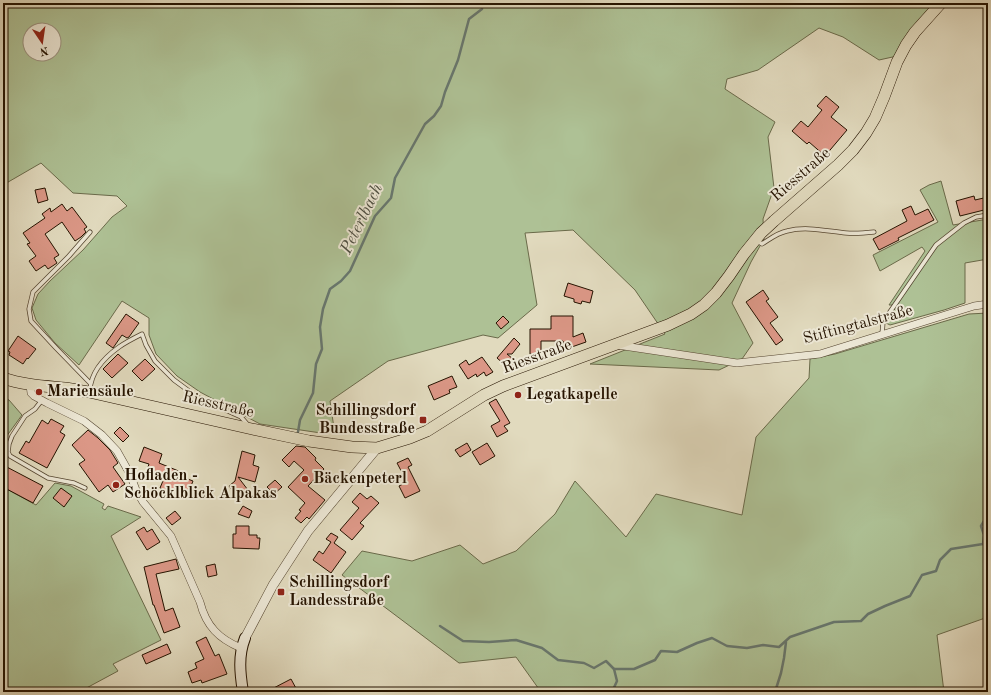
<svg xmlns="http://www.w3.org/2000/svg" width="991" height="695" viewBox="0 0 991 695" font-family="'Old Standard TT',serif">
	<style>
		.green { fill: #aec195; stroke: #6a6a4a; fill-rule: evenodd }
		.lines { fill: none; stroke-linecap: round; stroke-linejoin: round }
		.stream { stroke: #68776e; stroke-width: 2.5 }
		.building { fill: #db9786; stroke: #251300 }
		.service-casing { stroke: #544530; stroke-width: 5 }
		.minor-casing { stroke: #544530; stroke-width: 8 }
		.tertiary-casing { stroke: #544530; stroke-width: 10 }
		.secondary-casing { stroke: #251300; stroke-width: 12 }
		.primary-casing { stroke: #251300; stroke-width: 12 }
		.service { stroke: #ece7d5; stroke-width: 3.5 }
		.minor { stroke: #ece7d5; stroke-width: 7 }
		.tertiary { stroke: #ece7d5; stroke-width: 9 }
		.secondary { stroke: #ece7d5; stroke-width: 10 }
		.primary { stroke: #e1dabe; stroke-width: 11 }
		.poi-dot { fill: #8f2418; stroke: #ece7d5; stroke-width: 1.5 }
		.labels { text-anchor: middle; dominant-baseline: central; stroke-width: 4; stroke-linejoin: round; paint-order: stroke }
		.street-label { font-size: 16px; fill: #251300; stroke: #ece7d5 }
		.poi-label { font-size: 16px; font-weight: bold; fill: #251300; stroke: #ece7d5; text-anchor: start }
		.water-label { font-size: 17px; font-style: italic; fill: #4c4d40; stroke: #ece7d5 }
	</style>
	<rect width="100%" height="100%" fill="#e1dabe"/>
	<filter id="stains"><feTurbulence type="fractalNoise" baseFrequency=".005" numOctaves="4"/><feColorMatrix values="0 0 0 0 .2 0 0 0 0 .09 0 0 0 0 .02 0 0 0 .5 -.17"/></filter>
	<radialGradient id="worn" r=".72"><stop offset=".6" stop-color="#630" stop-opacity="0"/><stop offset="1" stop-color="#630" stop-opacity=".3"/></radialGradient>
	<!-- green -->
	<g class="green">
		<path d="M 3,3 L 949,3 L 926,26 L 906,54 L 879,60 L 843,37 L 819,28 L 758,70 L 727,79 L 725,89 L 775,122 L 768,137 L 774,188 L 763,219 L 764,239 L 751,262 L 732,303 L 753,343 L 742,359 L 719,370 L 590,364 L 665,334 L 635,290 L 573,230 L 525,233 L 537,305 L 498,338 L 483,335 L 388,361 L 330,401 L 334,428 L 321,433 L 260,424 L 200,392 L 177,376 L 156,354 L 149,335 L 149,318 L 122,301 L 79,365 L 55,343 L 36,320 L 32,308 L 38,294 L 50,281 L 83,250 L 112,217 L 127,206 L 117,196 L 73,193 L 41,163 L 3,185 ZM 30,30 L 54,30 L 54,54 L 30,54 Z"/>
		<polygon points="941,181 953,225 988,219 988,259 965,263 965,303 944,310 890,325 886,323 897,305 889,305 925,251 922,247 880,271 873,255 938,222 920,190 929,185"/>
		<polygon points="988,313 988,617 937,635 944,692 541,692 516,657 459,663 342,575 362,551 412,561 460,545 483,564 516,551 555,514 575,481 626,537 656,494 742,515 756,437 809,378 810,359 835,354 969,314"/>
		<polygon points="3,397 9,400 22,415 6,437 3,449"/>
		<polygon points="55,483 71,486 104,504 102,508 105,510 108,506 141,517 111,536 161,640 113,664 118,671 79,692 3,692 3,487 36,505"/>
	</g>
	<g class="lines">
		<!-- stream -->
		<g class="stream">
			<polyline points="298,432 300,420 313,393 316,364 322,349 320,327 323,309 330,289 341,281 350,271 375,216 391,198 395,178 425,124 434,116 441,106 445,92 458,60 469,19 482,9 482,3"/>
			<polyline points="440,626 463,641 489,642 516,640 542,648 558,660 584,663 594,668 606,661 614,669 617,681 612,692"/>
			<polyline points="614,669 634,669 655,660 661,651 677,652 697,643 712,638 727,646 747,648 763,645 779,647 790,637 834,622 861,621 868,614 885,606 910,596 922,575 936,571 940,560 951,549 983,544 984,535 981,526 984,521 988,525"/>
			<polyline points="775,692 781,673 784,658 786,642"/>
		</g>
	</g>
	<!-- building -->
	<g class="building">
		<polygon points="826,96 839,107 831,117 847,130 825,156 809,142 807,144 792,131 801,121 808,127 822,110 817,106"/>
		<polygon points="45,188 48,200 38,203 35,190"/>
		<polygon points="974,196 975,200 988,197 988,209 960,216 956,201"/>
		<polygon points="62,204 67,211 72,207 87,227 84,229 86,232 81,237 75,241 62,222 45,234 59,255 54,258 57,263 48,269 45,265 36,271 29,261 36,256 27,244 30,243 23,233 45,218 42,214 50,208 51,212"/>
		<polygon points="911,206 915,215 928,209 934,220 898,238 899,240 879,250 873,239 907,221 902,210"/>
		<polygon points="568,283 593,291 590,303 582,301 581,304 574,302 574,299 564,296"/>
		<polygon points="763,290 769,299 766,301 778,317 770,323 783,340 776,345 746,302"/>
		<polygon points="126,314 139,323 129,337 127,338 122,335 113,348 106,343"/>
		<polygon points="503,316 509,322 501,329 496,323"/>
		<polygon points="551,316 573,316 573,337 583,333 586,342 566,349 563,341 541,341 541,354 530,354 530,329 551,329"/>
		<polygon points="18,336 36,349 28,359 27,358 23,364 9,355 10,352 8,351"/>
		<polygon points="514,338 520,344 512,354 507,354 519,364 512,371 497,358"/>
		<polygon points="118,354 128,363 112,378 103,369"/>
		<polygon points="482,357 493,372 486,376 484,372 477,377 476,374 468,379 459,365 466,360 469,365"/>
		<polygon points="145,359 155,369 142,381 132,371"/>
		<polygon points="452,376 457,387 449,390 450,393 434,400 428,386"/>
		<polygon points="496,399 510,423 504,426 508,431 497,437 491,426 500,421 489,403"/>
		<polygon points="51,419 64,426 60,432 65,435 47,468 19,453 26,441 29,443 42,420 48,424"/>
		<polygon points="120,427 129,436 123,442 114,433"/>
		<polygon points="88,430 98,438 110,450 118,463 113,467 125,484 113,492 108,485 99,492 79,464 85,460 72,445"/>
		<polygon points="467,443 471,450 460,457 455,450"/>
		<polygon points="487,443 495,456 480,465 472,452"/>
		<polygon points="296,446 305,447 316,458 315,460 324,469 308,486 325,500 309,519 307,517 301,523 295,518 301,511 299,510 305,503 288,487 304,470 294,461 289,467 282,460"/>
		<polygon points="144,447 162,454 159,463 181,472 180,476 193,481 187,496 174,490 172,493 160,488 165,476 147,470 149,464 139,461"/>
		<polygon points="242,451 255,455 253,465 259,467 255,482 238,477 248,490 238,497 229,486 235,481"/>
		<polygon points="408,458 412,465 408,467 420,491 405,498 399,486 407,482 397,463"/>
		<polygon points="3,465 43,486 33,503 3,487"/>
		<polygon points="275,480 282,487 274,494 267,487"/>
		<polygon points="61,488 72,496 64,507 53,498"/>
		<polygon points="360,493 367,499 371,496 379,503 360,523 364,526 352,540 340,530 359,508 352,502"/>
		<polygon points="243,506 252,511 249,518 238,514"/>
		<polygon points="175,511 181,518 172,525 166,518"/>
		<polygon points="236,526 249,526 249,535 257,535 257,538 260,538 259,549 233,548 233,534 236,534"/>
		<polygon points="144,527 147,532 152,529 160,542 147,550 136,532"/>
		<polygon points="331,533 338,537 334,543 346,552 331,573 313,560 319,551 323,554 331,542 326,539"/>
		<polygon points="176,559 179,569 156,574 165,611 173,608 180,627 164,633 154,605 153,605 144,567"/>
		<polygon points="215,564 217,575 208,577 206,566"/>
		<polygon points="206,637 215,656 219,654 227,674 202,683 201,680 192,683 188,672 197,668 195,663 204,659 196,642"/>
		<polygon points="167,644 171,653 146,664 142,655"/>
		<polygon points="291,679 298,692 266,692"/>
	</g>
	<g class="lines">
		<defs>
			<g id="service">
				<path d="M 756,240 L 762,244 C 770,239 777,233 787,231 C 806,226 826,231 846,233 C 856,234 865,233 874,232"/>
				<polyline points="882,335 883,322 936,245 964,223 976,217 988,215"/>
				<polyline points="90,383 56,348 31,321 29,309 33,292 69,256 90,232"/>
				<path d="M 90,390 C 91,372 105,357 119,347 C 126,342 134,338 142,334 L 146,345 L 155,361 L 174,380 L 197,397 L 241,417 L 247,424"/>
				<polyline points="42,400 35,409 25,416 12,436 9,444 8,452 10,456 48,478 74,483 85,488"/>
			</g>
			<g id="minor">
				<polyline points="617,345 737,363 820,354 974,306 988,304"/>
				<path d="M 30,385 L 31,393 L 34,396 L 47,403 L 84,421 L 102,435 L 117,451 L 130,474 L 136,490 L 143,502 L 171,536 L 200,602 C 206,626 219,639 241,648"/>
			</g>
			<polyline id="tertiary" points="245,638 273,585 308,531 377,448"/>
			<path id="secondary" d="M 243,692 C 240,673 238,656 245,638"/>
			<path id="primary" d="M 3,378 C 23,385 44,386 65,388 C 73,389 81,391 89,392 L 252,429 L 309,441 L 352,447 L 377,448 L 410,438 L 427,431 L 484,395 L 503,386 L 668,325 L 691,314 L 704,305 L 716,293 L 729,276 L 744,254 L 761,233 L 774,221 L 838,165 L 853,150 L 866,133 L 875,118 L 884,97 L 897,62 L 906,45 L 915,32 L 941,3"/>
		</defs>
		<!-- service casing -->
		<use href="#service" class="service-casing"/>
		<!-- minor casing -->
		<use href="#minor" class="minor-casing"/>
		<!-- tertiary casing -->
		<use href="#tertiary" class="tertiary-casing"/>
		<!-- secondary casing -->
		<use href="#secondary" class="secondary-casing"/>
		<!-- primary casing -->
		<use href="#primary" class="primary-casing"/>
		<!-- service -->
		<use href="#service" class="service"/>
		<!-- minor -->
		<use href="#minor" class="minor"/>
		<!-- tertiary -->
		<use href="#tertiary" class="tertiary"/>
		<!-- secondary -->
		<use href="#secondary" class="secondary"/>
		<!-- primary -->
		<use href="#primary" class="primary"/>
	</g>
	<!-- markers -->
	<g class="poi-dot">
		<circle cx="39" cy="392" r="4"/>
		<circle cx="518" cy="395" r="4"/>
		<rect x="419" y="416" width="8" height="8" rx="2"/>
		<circle cx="305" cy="479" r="4"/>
		<circle cx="116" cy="485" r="4"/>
		<rect x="277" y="588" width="8" height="8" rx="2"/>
	</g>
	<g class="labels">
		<!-- street labels -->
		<g class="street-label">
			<text transform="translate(801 175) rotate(-41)">Riesstraße</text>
			<text transform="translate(858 325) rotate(-15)">Stiftingtalstraße</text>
			<text transform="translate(537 357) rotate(-20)">Riesstraße</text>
			<text transform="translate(218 405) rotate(13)">Riesstraße</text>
		</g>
		<!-- poi labels -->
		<g class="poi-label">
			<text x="47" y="392">Mariensäule</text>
			<text x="526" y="395">Legatkapelle</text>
			<text x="415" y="411" text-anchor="end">Schillingsdorf<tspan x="415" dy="18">Bundesstraße</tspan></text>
			<text x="124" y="476">Hofladen -<tspan x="124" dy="18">Schöcklblick Alpakas</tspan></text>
			<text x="313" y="479">Bäckenpeterl</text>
			<text x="289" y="583">Schillingsdorf<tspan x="289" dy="18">Landesstraße</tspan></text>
		</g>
		<!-- water labels -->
		<g class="water-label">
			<text transform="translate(362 219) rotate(-64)">Peterlbach</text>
		</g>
	</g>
	<!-- margin -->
	<rect width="991" height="695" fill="none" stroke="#e1dabe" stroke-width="16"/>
	<rect x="4" y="4" width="983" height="687" fill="none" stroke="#251300" stroke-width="2"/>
	<rect x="8" y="8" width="975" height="679" fill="none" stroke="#251300"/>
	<!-- north arrow -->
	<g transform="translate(42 42) rotate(167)"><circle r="19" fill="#ece7d5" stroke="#9c9280"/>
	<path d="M0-3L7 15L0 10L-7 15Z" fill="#8f2418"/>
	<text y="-6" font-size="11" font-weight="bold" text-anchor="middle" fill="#251300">N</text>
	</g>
	<rect width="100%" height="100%" filter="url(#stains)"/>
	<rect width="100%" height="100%" fill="url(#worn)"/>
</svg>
